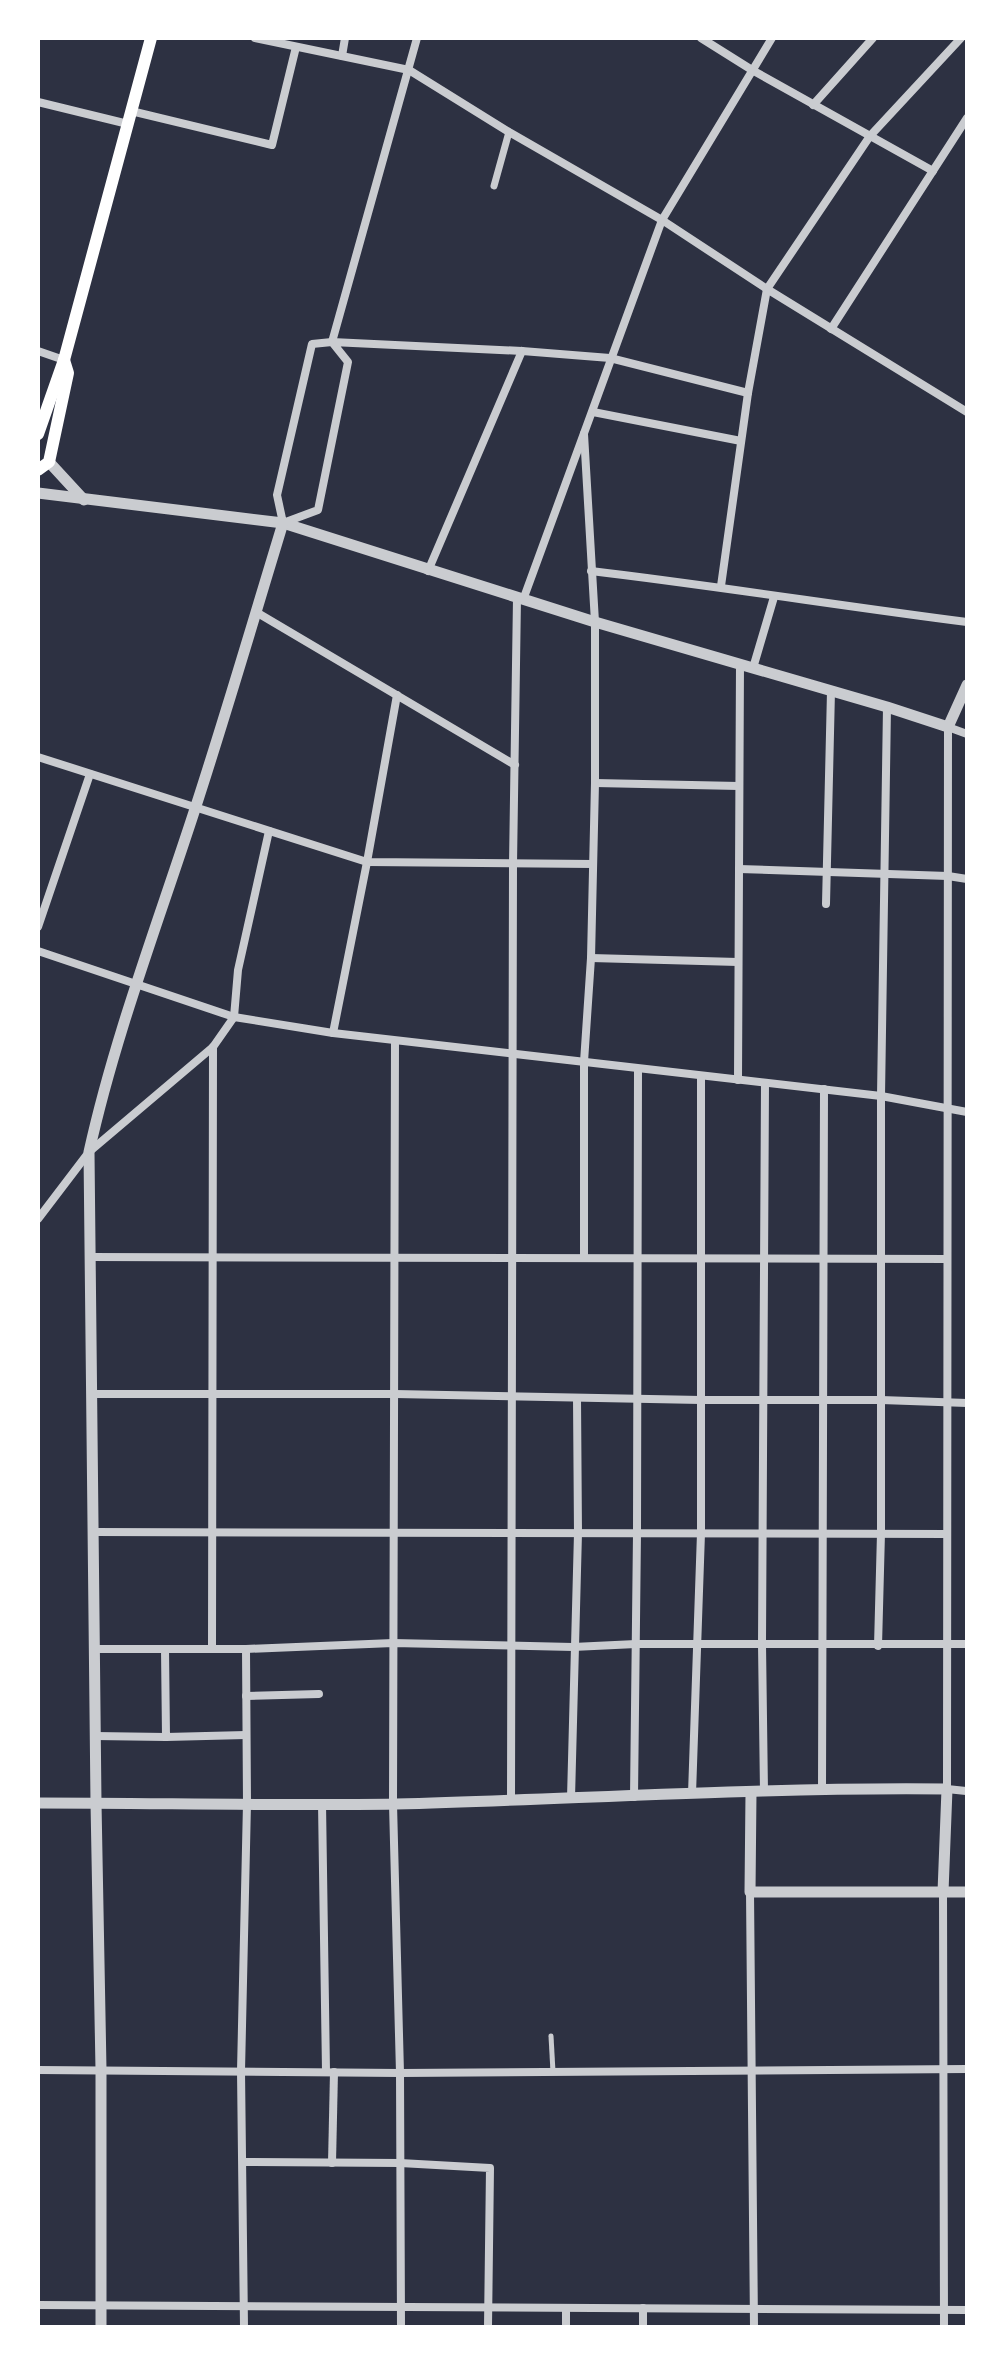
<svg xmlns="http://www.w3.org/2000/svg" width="1005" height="2365" viewBox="0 0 1005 2365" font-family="'PT Sans',sans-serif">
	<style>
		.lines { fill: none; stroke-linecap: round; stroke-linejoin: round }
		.service { stroke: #caccd0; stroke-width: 5 }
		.pedestrian { stroke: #caccd0; stroke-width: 7 }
		.minor { stroke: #caccd0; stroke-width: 8 }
		.tertiary { stroke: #caccd0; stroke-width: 11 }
		.secondary { stroke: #fff; stroke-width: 12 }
	</style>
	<rect width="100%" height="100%" fill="#2d3142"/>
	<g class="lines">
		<!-- service -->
		<polyline class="service" points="551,2036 553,2072"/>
		<!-- pedestrian -->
		<polyline class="pedestrian" points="494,186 509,132"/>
		<!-- minor -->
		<g class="minor">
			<polyline points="255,38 409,70 509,132 662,220 767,289 967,412"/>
			<polyline points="701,38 752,70 933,171"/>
			<polyline points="342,56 345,38"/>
			<polyline points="38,102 128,124"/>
			<polyline points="813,105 873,38"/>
			<polyline points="131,111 272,145 296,47"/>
			<polyline points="831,329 967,118"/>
			<polyline points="332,342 348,362 318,510 283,523 277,495 312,344 332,342 522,351 610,358 748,393"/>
			<polyline points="332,342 417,38"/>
			<polyline points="38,351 64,360"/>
			<polyline points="593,412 741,441"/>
			<polyline points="428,571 522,351"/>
			<path d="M 591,571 C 717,586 842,606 967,622"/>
			<polyline points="721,586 748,393 767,289 870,136 961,38"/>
			<polyline points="523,600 662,220 772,38"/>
			<polyline points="256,612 515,765"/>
			<polyline points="753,668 774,597"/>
			<polyline points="38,757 367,862 593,864"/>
			<polyline points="595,783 739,786"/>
			<polyline points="739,869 948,876 967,879"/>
			<polyline points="826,904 831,691"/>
			<polyline points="38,927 90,774"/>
			<polyline points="38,951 234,1017 333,1033 881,1096 967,1112"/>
			<polyline points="591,958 738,962"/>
			<polyline points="234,1017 238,970 269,831"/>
			<polyline points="333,1033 367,862 397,695"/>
			<polyline points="395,1041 393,1804 400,2073 401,2327"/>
			<polyline points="738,1080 740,664"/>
			<polyline points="38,1219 89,1152 213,1047 234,1017"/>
			<polyline points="90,1257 947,1259"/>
			<polyline points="584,1258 584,1062 591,958 595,783 595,622 584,434"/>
			<polyline points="92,1394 395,1394 701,1400 881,1400 967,1403"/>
			<polyline points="94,1532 947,1534"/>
			<polyline points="878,1646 881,1533 881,1096 887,707"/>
			<polyline points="95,1649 246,1649 393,1643 573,1647 636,1644 967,1644"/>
			<polyline points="165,1649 166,1737 246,1735"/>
			<polyline points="212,1649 213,1047"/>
			<polyline points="246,1696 319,1694"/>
			<polyline points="95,1736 166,1737"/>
			<polyline points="822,1789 824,1089"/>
			<polyline points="966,1791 947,1789 948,727 967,734"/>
			<polyline points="764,1792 762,1644 765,1083"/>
			<polyline points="692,1794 701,1533 701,1076"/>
			<polyline points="634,1797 637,1533 638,1069"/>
			<polyline points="571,1798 578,1533 577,1398"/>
			<polyline points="511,1800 513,864 517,598"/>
			<polyline points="322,1803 326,2072"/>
			<polyline points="750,1892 754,2327"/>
			<polyline points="943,1892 944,2327"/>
			<polyline points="38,2070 400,2073 967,2069"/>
			<polyline points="243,2162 400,2163 490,2168 488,2327"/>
			<polyline points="332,2163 334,2072"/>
			<polyline points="38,2305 967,2310"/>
			<polyline points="566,2308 566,2327"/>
			<polyline points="643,2308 643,2327"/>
			<polyline points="244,2327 241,2071 247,1803 246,1649"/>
		</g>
		<!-- tertiary -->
		<g class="tertiary">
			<polyline points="49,462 84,500"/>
			<polyline points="38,493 283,523 595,622 887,707 948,727 967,685"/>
			<polyline points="751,1793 750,1892 967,1892"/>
			<path d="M 38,1803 C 157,1803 277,1806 396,1804 C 579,1799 763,1787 947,1789 L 943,1892"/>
			<path d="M 101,2327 L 101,2069 L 96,1803 L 89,1152 C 115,1035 158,923 195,809 C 226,714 254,618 283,523"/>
		</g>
		<!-- secondary -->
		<g class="secondary">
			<polyline points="38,434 64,360 151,38"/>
			<polyline points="38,470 49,462 68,373 64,360"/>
		</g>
	</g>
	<!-- border -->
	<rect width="1005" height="2365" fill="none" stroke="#ffffff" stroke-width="80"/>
</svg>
